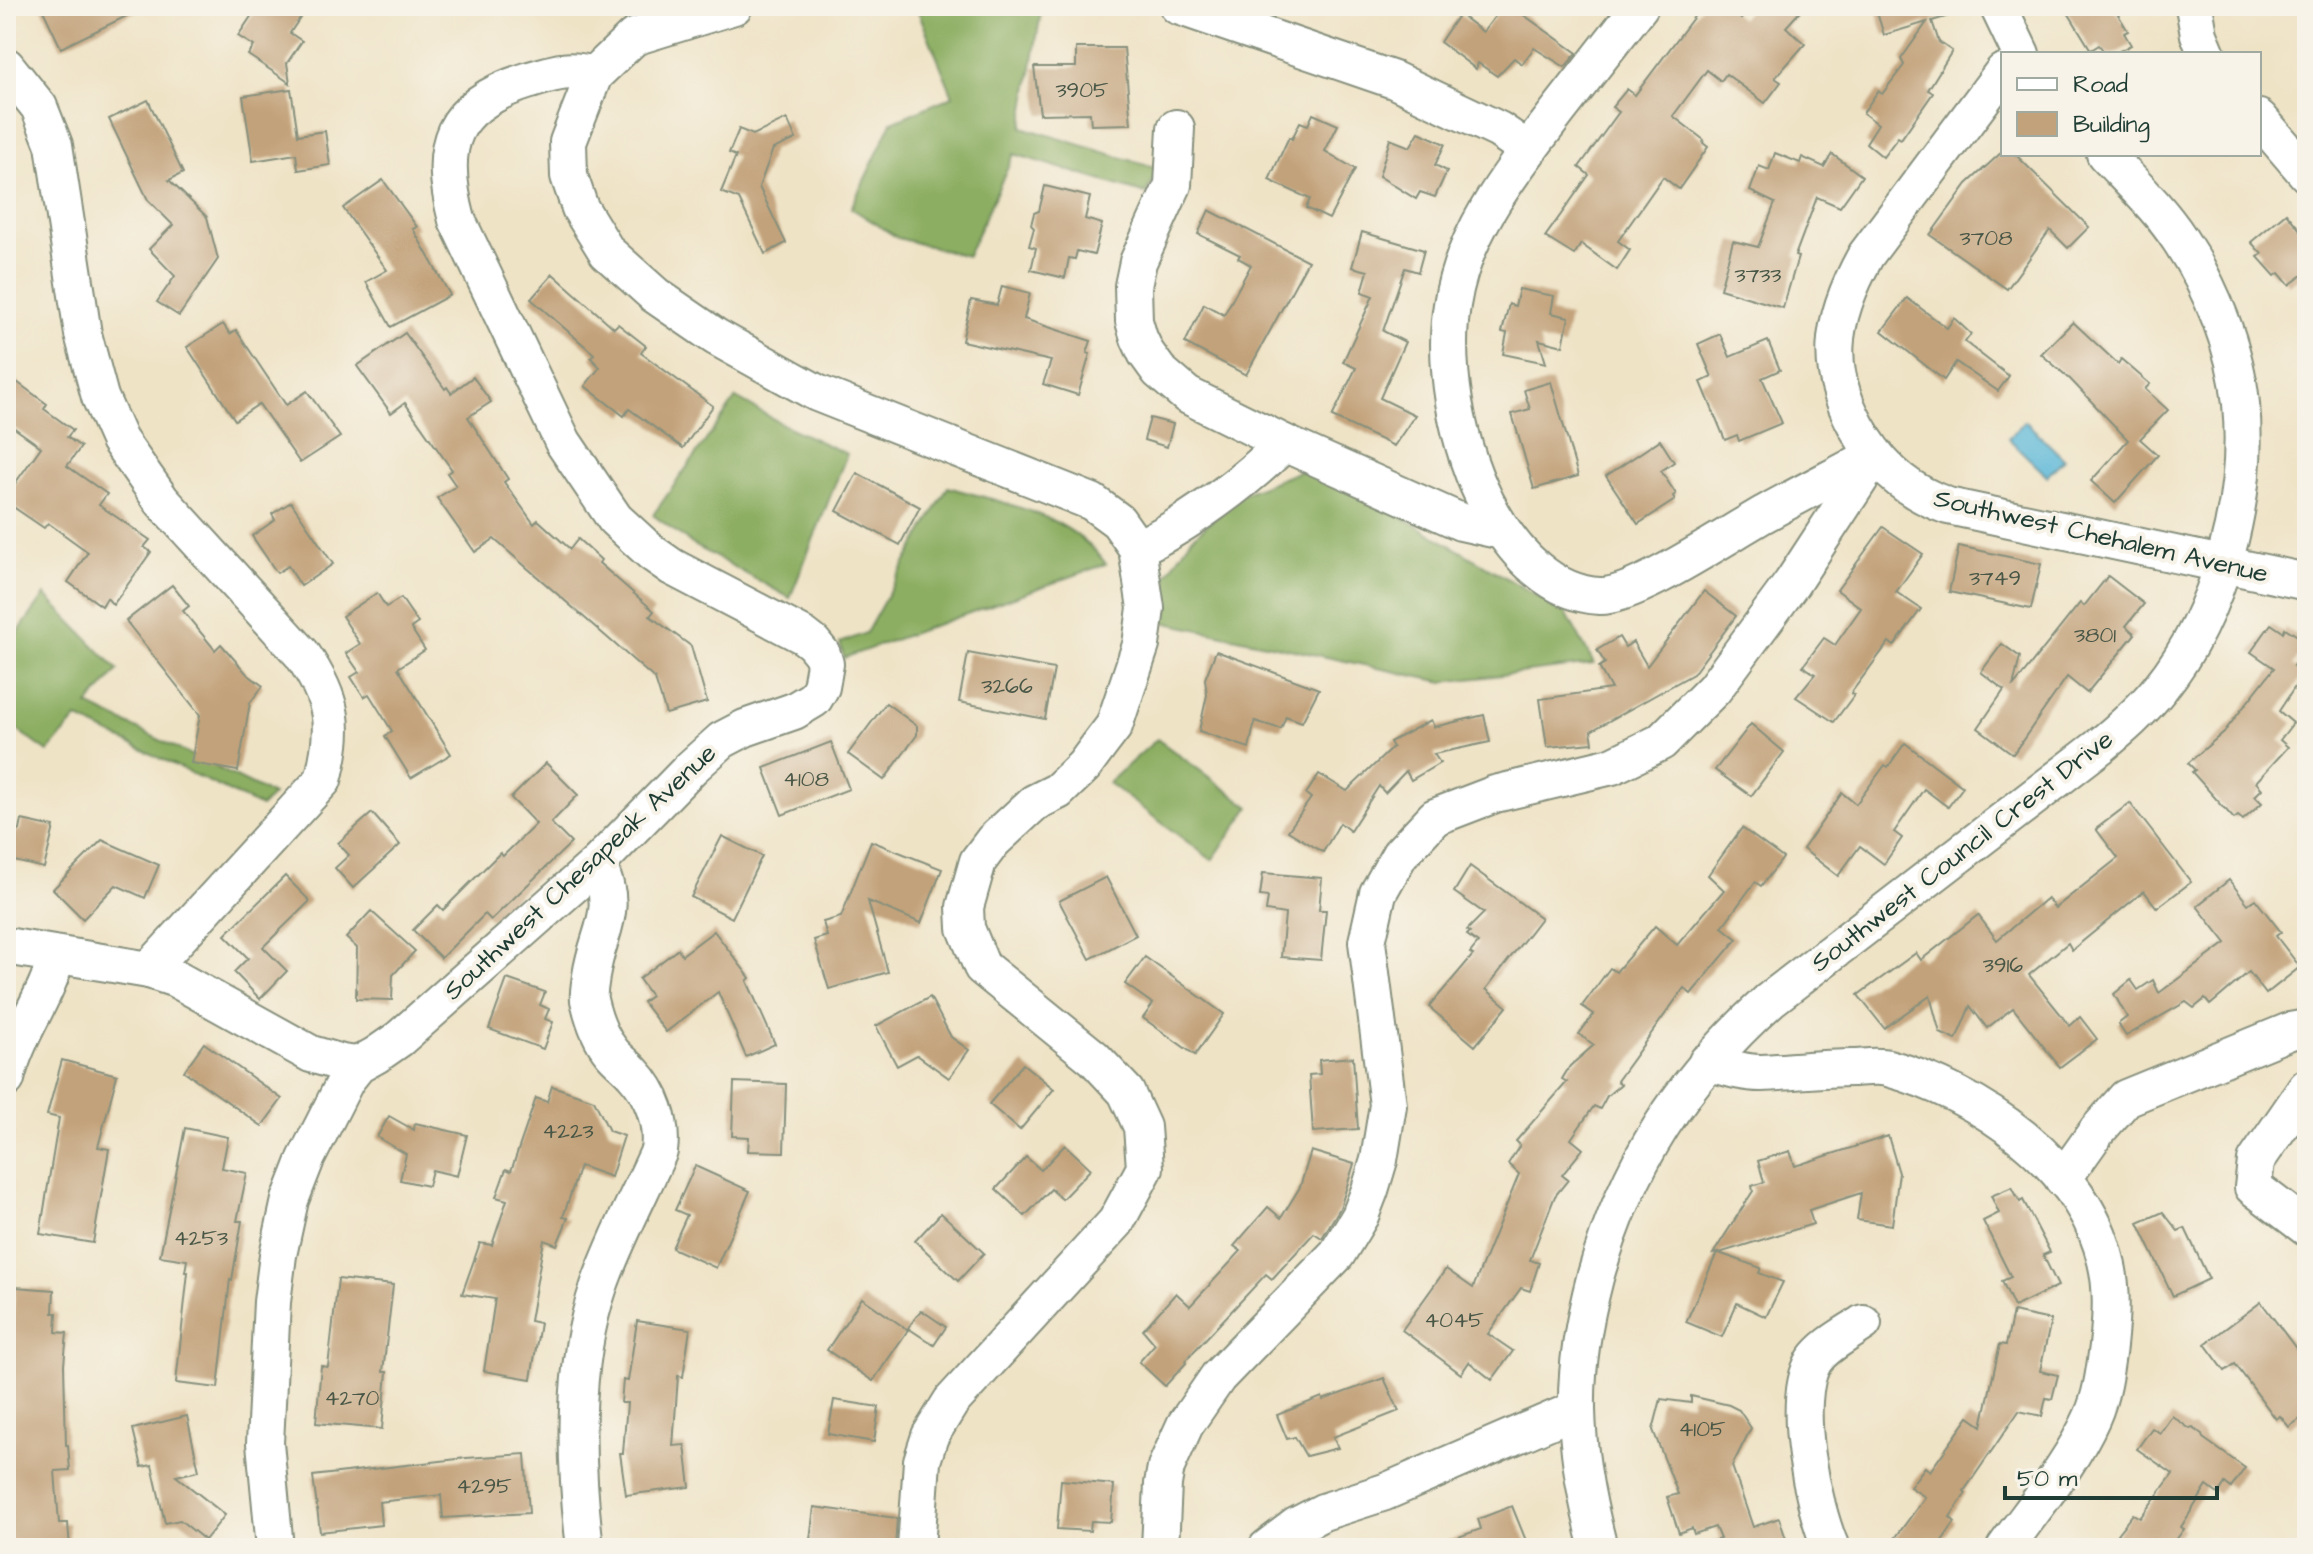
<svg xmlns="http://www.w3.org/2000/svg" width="2313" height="1554" viewBox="0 0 2313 1554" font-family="'Architects Daughter',sans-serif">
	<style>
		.forest { fill: #8cae62; stroke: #56764b; stroke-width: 2 }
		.water { fill: #5ab7d8; stroke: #3c7a86; stroke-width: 2 }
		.building { fill: #c2a27a }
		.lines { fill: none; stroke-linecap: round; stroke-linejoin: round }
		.minor-casing { stroke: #87907d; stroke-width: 40 }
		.minor { stroke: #fff; stroke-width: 36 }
		.labels { text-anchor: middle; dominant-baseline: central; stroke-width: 8; stroke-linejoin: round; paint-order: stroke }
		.number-label { font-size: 22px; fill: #485646 }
		.street-label { font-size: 26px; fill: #1f3d34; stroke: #f7f3e8 }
	</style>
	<rect width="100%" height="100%" fill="#f7f3e8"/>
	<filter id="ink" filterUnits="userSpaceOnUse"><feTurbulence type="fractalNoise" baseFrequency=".0125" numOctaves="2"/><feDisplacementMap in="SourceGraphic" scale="16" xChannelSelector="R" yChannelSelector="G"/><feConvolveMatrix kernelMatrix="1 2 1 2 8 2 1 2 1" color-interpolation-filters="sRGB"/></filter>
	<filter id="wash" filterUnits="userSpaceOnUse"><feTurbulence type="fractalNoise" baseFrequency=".006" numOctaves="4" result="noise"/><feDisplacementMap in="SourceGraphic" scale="32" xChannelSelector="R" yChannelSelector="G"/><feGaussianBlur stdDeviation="1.8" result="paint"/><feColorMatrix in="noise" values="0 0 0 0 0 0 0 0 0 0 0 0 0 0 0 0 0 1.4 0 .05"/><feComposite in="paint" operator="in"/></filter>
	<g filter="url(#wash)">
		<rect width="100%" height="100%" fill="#efe3c6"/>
		<!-- forest -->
		<g class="forest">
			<polygon points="916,6 1042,6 1022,127 1159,169 1146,194 1014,154 967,256 898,238 851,208 892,122 953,96"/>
			<polygon points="736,398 788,427 847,454 790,598 692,544 653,515"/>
			<polygon points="1305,469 1321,470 1546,601 1564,609 1594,664 1443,682 1158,621 1159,595 1162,582 1191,539 1240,495"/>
			<path d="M 948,487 C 1005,504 1069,513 1106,564 L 844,658 L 840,643 L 866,633 Z"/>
			<polygon points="45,595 118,670 88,705 273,795 261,807 77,718 48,752 6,722 6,649"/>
			<polygon points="1157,739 1250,807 1212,860 1108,783"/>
		</g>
		<!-- water -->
		<polygon class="water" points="2025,421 2064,459 2047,476 2008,438"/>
		<g id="blocks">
			<!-- building -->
			<g class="building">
				<polygon points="41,6 147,6 61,48"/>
				<polygon points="258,6 308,6 290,33 302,41 287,63 290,83 248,55 254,46 238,36"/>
				<polygon points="1503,6 1511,6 1577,53 1565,67 1534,48 1522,64 1514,58 1497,76 1478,63 1476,69 1440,42 1459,14 1483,32"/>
				<polygon points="1702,6 1725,6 1741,19 1752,6 1805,6 1786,27 1805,44 1775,78 1781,82 1765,103 1726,74 1721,81 1707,70 1673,116 1704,140 1703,143 1708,147 1679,189 1663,177 1618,241 1630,250 1617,270 1581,244 1574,255 1545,237 1589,175 1579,167 1619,112 1612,107 1627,89 1635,95"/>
				<polygon points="1875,6 1961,6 1962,12 1932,21 1939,42 1952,51 1928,90 1933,93 1901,139 1898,137 1883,157 1866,143 1878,124 1863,113 1878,91 1882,94 1904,65 1901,59 1927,22 1884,35"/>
				<polygon points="2064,6 2113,6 2128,31 2124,33 2131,45 2114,54 2106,54 2099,45 2091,50"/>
				<polygon points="1076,48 1124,48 1131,124 1091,125 1090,113 1040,114 1034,67 1076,67"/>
				<polygon points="291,89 298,135 325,131 330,165 298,170 296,154 253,161 243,96"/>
				<polygon points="148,100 183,173 169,180 207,217 218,259 179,316 157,302 175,276 149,249 173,225 148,200 109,119"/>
				<polygon points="1313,114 1338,125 1325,151 1355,169 1329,219 1306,208 1310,199 1269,180 1289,137 1292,139 1300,122 1308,125"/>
				<polygon points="787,119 796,139 773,149 759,187 786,243 765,254 739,199 721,192 736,156 729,153 739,129 753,135"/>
				<polygon points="1419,132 1445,144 1435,165 1447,171 1435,197 1420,192 1416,199 1379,176 1390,139 1410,147"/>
				<polygon points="2003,151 2003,154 2015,154 2089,227 2068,248 2050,230 2007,289 1930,235 1967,184"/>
				<polygon points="1775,153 1800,163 1802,157 1824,167 1832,154 1862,176 1840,207 1817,197 1795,256 1798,257 1783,308 1720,289 1733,241 1758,247 1775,203 1750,191 1759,166 1769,170"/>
				<polygon points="383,180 417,227 413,229 450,295 391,327 366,282 387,270 343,208"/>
				<polygon points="1045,186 1090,197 1085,219 1102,224 1094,255 1077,251 1075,259 1069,258 1065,278 1031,270 1036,248 1029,246 1034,228 1031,225 1034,213 1039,211"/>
				<polygon points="1209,210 1308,261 1246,375 1185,343 1204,304 1224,315 1251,265 1238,258 1240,255 1198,234"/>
				<polygon points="2286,213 2307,238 2307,272 2289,285 2279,273 2275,276 2258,257 2262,254 2251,242"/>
				<polygon points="1362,232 1424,250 1418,272 1405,268 1383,331 1405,342 1380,398 1415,415 1394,446 1332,417 1356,368 1343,362 1373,296 1362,292 1368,271 1352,267"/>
				<polygon points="553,274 614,328 618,324 646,346 641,353 713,406 683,448 629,409 624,416 585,386 600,367 591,358 594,354 531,299"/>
				<polygon points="1002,286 1030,293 1024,319 1091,341 1087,353 1090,354 1078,395 1043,384 1051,361 962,341 971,300 997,305"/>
				<polygon points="1519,289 1554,296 1551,313 1569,317 1563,346 1539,340 1546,363 1503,354 1507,333 1502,332 1509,304 1515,306"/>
				<polygon points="1907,298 1947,328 1954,318 1971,334 1965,342 2009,376 1998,391 1956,362 1944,380 1882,331"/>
				<polygon points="2073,322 2118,364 2121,359 2150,384 2145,389 2168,410 2140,439 2158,455 2115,503 2091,481 2128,440 2070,379 2041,354"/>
				<polygon points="223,324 230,334 236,330 286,405 307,391 340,437 300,463 259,404 235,420 187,347"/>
				<polygon points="405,333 445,389 447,387 451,393 473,377 491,402 468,417 508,479 504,482 534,524 538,520 570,549 578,539 601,560 599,563 654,611 650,616 691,646 707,702 666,714 655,679 494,539 475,552 437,498 456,486 447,473 452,470 405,403 391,413 357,366"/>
				<polygon points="1720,334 1730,357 1768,341 1780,370 1762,378 1782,423 1739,441 1737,435 1725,440 1701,382 1712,377 1698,344"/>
				<polygon points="6,374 47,404 44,409 73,430 67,437 81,447 67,466 107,494 99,505 150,540 144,547 151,552 113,605 107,598 102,606 68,582 88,552 48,523 44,528 6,502 6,496 41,447 6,422"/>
				<polygon points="1551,382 1578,476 1534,489 1512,414 1530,409 1524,390"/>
				<polygon points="1150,418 1173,424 1167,447 1144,440"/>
				<polygon points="1660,440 1674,462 1661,471 1676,494 1673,496 1675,500 1638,524 1606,476"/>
				<polygon points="857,473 920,507 900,545 837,511"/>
				<polygon points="291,502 333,564 301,586 288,566 277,573 252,536 275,520 272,514"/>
				<polygon points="1883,527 1923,554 1896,592 1921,609 1894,646 1889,642 1851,693 1854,695 1834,722 1796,697 1815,674 1803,666 1824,638 1835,645 1861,608 1837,590"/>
				<polygon points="1959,546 2041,564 2031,609 1949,592"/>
				<polygon points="2108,576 2144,604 2126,626 2135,634 2087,693 2067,677 2013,754 1978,728 2004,690 1981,672 2002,644 2020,657 2013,687 2080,603 2084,606"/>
				<polygon points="172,585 189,606 183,611 215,650 221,644 247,674 263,686 250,703 238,771 191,763 200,715 126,621"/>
				<polygon points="1704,591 1736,616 1693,674 1591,731 1593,743 1547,747 1540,699 1611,689 1599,667 1605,663 1597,650 1619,637 1625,647 1633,642 1647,666"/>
				<polygon points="377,593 386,607 401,598 418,623 411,628 425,650 398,668 451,754 411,778 385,736 392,731 369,694 364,697 351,677 359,672 346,653 360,644 342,616"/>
				<polygon points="2271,624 2283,632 2285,628 2307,642 2293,666 2304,673 2279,711 2293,723 2280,740 2288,747 2256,782 2262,789 2255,796 2262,803 2243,820 2238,816 2234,819 2192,772 2195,770 2188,763 2224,732 2274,668 2251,652"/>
				<polygon points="1216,651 1319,689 1302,722 1286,716 1281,729 1255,721 1249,748 1199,731 1207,695 1205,679"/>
				<polygon points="968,653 1054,669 1045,719 959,702"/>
				<polygon points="886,703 917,726 917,735 884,780 848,754"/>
				<polygon points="1484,715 1490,742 1434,754 1440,763 1411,780 1406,771 1385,793 1379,786 1350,831 1340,823 1323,852 1288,831 1311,798 1306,794 1319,774 1347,791 1393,747 1390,742 1431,720 1434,727"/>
				<polygon points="1751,724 1784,752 1751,796 1715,770"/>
				<polygon points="831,742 849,789 782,815 764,768"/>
				<polygon points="1905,743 1963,787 1948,807 1924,789 1894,832 1902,838 1884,864 1860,846 1838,876 1803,849 1842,793 1856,804 1885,765 1888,767"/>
				<polygon points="546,763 578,795 551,823 571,843 491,920 485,914 441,958 413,930 438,905 443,910 500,853 503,856 536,824 511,798"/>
				<polygon points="2130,803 2191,882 2157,908 2144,891 2072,950 2068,943 2029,975 2070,1026 2080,1017 2097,1039 2060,1067 2013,1008 1987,1028 1970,1006 1956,1040 1940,1033 1930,996 1884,1028 1858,995 1916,953 1921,960 1978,915 1997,940 2047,898 2055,908 2118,858 2096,829"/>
				<polygon points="372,813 400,845 353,888 335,868 349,855 338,843"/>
				<polygon points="22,820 54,827 44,868 6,859 6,837 20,830"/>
				<polygon points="1742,828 1783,858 1761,886 1755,882 1722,927 1737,939 1691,994 1684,988 1617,1081 1621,1084 1607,1096 1600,1109 1594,1106 1571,1139 1583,1149 1562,1175 1568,1180 1555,1196 1530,1260 1539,1263 1530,1291 1521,1288 1488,1334 1513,1351 1492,1380 1469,1362 1461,1374 1402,1330 1446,1269 1473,1288 1519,1174 1508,1164 1520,1145 1516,1141 1567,1082 1562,1079 1570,1066 1594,1045 1579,1034 1594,1014 1582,1006 1610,968 1616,972 1655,926 1677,945 1724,890 1708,875"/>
				<polygon points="722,836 762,856 732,918 691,897"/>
				<polygon points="102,840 159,865 145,898 116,885 83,919 53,889"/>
				<polygon points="871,841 942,869 921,923 868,901 888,972 829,989 814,940 827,936 823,922 841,917"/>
				<polygon points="1470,866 1541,918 1486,989 1507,1007 1475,1046 1429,1007 1473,955 1470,953 1478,943 1467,935 1470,932 1467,930 1484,913 1454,892"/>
				<polygon points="1263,873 1322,878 1319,910 1326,910 1321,960 1281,957 1285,914 1266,911 1268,897 1260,896"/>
				<polygon points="285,876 310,901 263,947 287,971 260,999 234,972 248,958 225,935"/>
				<polygon points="1106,877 1136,935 1090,959 1059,901"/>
				<polygon points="2229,880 2248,904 2255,899 2281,932 2276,936 2300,967 2266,994 2249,972 2210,1005 2205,999 2194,1008 2186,1002 2126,1036 2118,1024 2127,1017 2114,994 2131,980 2138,990 2153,980 2159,993 2226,943 2197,906"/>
				<polygon points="371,911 415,951 393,975 392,1000 356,999 357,948 346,938"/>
				<polygon points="714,931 750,978 747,981 775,1044 746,1057 718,992 666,1032 643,1002 651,996 639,979 678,949 682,955"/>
				<polygon points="1145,957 1224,1014 1195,1055 1143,1018 1153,1004 1125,984"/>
				<polygon points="507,979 545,992 540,1005 549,1009 545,1019 553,1022 543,1049 489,1029"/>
				<polygon points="930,997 951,1037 969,1050 949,1078 917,1055 897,1066 876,1026"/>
				<polygon points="204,1043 282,1099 262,1126 184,1071"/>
				<polygon points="1353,1057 1358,1129 1313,1132 1309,1075 1320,1074 1319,1060"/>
				<polygon points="62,1060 117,1075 98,1147 109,1149 93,1243 40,1234 59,1118 47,1115"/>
				<polygon points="1023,1064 1054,1089 1020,1130 989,1104"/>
				<polygon points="734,1082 786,1084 784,1152 748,1151 749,1137 732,1136"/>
				<polygon points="552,1086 594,1100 609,1131 624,1136 611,1177 580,1166 563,1217 568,1218 557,1245 544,1240 530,1321 540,1323 531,1379 484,1371 495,1299 462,1294 480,1243 492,1245 507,1200 496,1197 506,1169 511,1171 536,1098 547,1102"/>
				<polygon points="389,1116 414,1130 415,1123 467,1135 457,1176 432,1170 428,1186 400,1180 406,1154 377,1137"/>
				<polygon points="185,1128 228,1137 222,1168 247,1173 237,1221 242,1221 232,1280 230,1279 218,1388 176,1383 188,1272 185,1272 187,1260 160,1256"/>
				<polygon points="1888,1136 1899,1173 1892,1225 1857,1220 1861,1193 1809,1210 1813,1224 1719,1253 1761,1268 1759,1273 1783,1282 1766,1317 1737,1303 1722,1337 1686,1322 1717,1253 1713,1254 1753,1191 1752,1186 1764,1182 1758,1161 1790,1151 1795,1166"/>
				<polygon points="1065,1145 1091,1169 1062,1199 1051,1189 1025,1216 996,1189 1026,1157 1041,1170"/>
				<polygon points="1311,1151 1354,1164 1340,1208 1322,1238 1314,1233 1272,1279 1266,1274 1185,1361 1186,1363 1165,1386 1139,1362 1155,1344 1143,1330 1176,1293 1190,1306 1241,1251 1234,1246 1268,1207 1281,1218 1300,1187"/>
				<polygon points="695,1166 750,1191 716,1268 672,1248 687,1215 675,1210"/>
				<polygon points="2012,1187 2020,1202 2023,1200 2050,1252 2043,1255 2058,1286 2014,1307 2002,1281 2011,1277 1983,1221 1999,1213 1991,1196"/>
				<polygon points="2163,1212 2178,1231 2185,1228 2209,1279 2173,1296 2138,1223"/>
				<polygon points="941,1213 984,1253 958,1281 915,1241"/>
				<polygon points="338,1279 393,1285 383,1372 387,1372 382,1429 316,1423 321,1366 328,1367"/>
				<polygon points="15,1287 54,1290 53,1313 57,1313 56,1332 67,1333 64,1365 66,1445 68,1445 70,1470 55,1471 59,1523 68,1523 70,1548 6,1548 6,1507 10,1507 6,1444 11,1443 9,1368"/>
				<polygon points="862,1298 908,1330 873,1381 827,1350"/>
				<polygon points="2261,1302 2307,1363 2307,1414 2289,1427 2280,1416 2276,1419 2235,1364 2225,1371 2205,1344"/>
				<polygon points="921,1310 946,1327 934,1345 908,1328"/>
				<polygon points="2013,1312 2051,1320 2040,1371 2058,1375 2052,1399 2046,1398 2042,1416 2019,1411 1964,1491 1966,1493 1950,1517 1955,1522 1937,1548 1888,1548 1925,1497 1910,1487 1925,1467 1930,1471 1969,1417 1982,1426 2000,1344 2006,1345"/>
				<polygon points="637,1321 690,1329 683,1377 678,1376 673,1446 685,1445 690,1487 626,1495 620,1453 623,1453 627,1403 621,1403 623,1380 628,1381"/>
				<polygon points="1384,1378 1399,1411 1333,1437 1338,1448 1306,1456 1295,1437 1287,1439 1277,1415 1322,1397 1323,1400"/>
				<polygon points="1691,1396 1729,1405 1739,1410 1751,1428 1732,1466 1753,1527 1779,1518 1789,1548 1704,1548 1703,1545 1720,1539 1715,1527 1694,1534 1692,1528 1679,1533 1667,1497 1678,1494 1653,1430 1661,1399 1691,1403"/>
				<polygon points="834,1400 879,1407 874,1442 828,1434"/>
				<polygon points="187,1416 199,1471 176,1476 225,1515 205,1540 180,1520 165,1523 152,1465 142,1467 133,1429"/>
				<polygon points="2172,1416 2190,1429 2193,1428 2202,1434 2203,1438 2245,1468 2231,1488 2225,1483 2218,1494 2207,1486 2181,1527 2184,1529 2170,1548 2136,1548 2117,1534 2133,1514 2140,1518 2173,1474 2137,1449 2152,1428 2160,1433"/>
				<polygon points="525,1454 529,1513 443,1518 441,1495 379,1502 381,1525 320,1532 313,1476 466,1458"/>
				<polygon points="1061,1480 1114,1485 1111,1522 1091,1521 1090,1531 1057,1529"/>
				<polygon points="1512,1506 1529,1548 1437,1548 1436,1545 1481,1529 1478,1519"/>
				<polygon points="814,1507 897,1518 895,1548 809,1548"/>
			</g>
		</g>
	</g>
	<g filter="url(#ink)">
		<use href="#blocks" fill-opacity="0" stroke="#87907d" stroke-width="2"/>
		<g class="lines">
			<defs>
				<g id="minor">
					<polyline points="734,6 634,37 594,75 568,142 569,176 580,208 607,252 655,295 716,337 817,393 1092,502 1118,521 1137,548 1146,608 1141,645 1114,726 1101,743 1084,766 1058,791 1034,803 993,841 978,861 965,907 966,928 982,967 1094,1058 1126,1092 1142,1127 1145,1168 1116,1222 951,1402 930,1436 922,1461 916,1548"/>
					<polyline points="1178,6 1394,80 1499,130 1528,150"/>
					<path d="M 1640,6 C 1613,41 1585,76 1558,111 C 1514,169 1463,230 1452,305 C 1447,336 1449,371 1454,402 C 1461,442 1473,480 1493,515 C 1515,553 1552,594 1600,596 C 1636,597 1731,532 1766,513 C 1802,493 1838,475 1873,456"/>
					<polyline points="1998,6 2021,54"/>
					<polyline points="2194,6 2199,35 2207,54"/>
					<path d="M 6,66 L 39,107 L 54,145 L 83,334 L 100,397 L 119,440 L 162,501 L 302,654 C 334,701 337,726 323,780 L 149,970"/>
					<path d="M 2003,72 L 1866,255 C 1829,321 1822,373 1864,439 C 1885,472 1911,493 1948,506 L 2307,582"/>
					<polyline points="2259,118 2307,174"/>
					<polyline points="1176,128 1173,185 1138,262 1133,286 1134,321 1139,338 1146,353 1159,371 1187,395 1284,443 1461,522 1502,531"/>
					<path d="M 1137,548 C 1183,528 1249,479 1284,443"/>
					<polyline points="6,946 149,970 176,979 311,1054 342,1063 358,1065"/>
					<path d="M 1707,1062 C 1725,1067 1742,1073 1761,1073 C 1791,1072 1821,1068 1852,1068 C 1863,1068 1876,1065 1888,1068 C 1978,1092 2084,1165 2106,1261 C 2113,1289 2111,1317 2108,1346 C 2105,1368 2102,1395 2092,1417 C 2071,1464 2035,1506 2005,1548"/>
					<path d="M 6,1079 C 16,1035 46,999 57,955"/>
					<polyline points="2307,1087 2256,1161 2253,1187 2307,1228"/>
					<polyline points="2063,1179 2097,1131 2126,1098 2290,1031 2307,1028"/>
					<path d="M 275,1548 L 265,1443 L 272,1302 L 278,1255 L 290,1200 L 306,1159 L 346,1080 L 358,1065 L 376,1055 L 399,1039 L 597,864 L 692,767 L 722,740 L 745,728 L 794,711 L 814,699 L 821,687 L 825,664 L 822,654 L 813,643 L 804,636 L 672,567 L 652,553 L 615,519 L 563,442 L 457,220 C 437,145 450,105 527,81 C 554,73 566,67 594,75"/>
					<path d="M 585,1548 C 575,1464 571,1367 599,1286 C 615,1240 639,1196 659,1151 C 663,1123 652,1093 633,1073 C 626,1065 617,1059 611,1051 C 600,1038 593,1017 589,1000 C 588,993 590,984 591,976 C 598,929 621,912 597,864"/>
					<polyline points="1160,1548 1163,1484 1166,1467 1185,1425 1218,1377 1337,1254 1360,1216 1370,1190 1379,1160 1388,1105 1367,942 1378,893 1400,854 1435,817 1495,794 1612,766 1661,742 1714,689 1792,583 1875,456"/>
					<polyline points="1267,1548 1296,1526 1323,1512 1385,1492 1577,1409"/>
					<path d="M 1599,1548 C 1587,1503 1578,1457 1577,1410 C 1576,1367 1584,1320 1595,1278 C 1627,1164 1682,1079 1770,1000 L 2099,747 C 2121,729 2142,711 2160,688 C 2220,614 2250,498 2241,404 C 2236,348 2211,287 2180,240 C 2159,208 2131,182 2105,154"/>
					<path d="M 1831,1548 C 1813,1507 1790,1401 1814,1361 C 1825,1345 1847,1334 1863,1323"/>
				</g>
			</defs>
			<!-- minor casing -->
			<use href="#minor" class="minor-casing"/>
			<!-- minor -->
			<use href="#minor" class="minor"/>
		</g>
	</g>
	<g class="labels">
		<!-- number labels -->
		<g class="number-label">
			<text x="1082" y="90">3905</text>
			<text x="1986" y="238">3708</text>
			<text x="1758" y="275">3733</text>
			<text x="1995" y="578">3749</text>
			<text x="2095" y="635">3801</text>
			<text x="1007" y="686">3266</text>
			<text x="806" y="779">4108</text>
			<text x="2003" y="965">3916</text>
			<text x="568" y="1131">4223</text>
			<text x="201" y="1238">4253</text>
			<text x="1454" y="1320">4045</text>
			<text x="352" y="1398">4270</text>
			<text x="1702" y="1429">4105</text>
			<text x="484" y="1486">4295</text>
		</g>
		<!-- street labels -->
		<g class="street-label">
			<text transform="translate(2101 536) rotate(13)">Southwest Chehalem Avenue</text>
			<text transform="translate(1962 851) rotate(-38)">Southwest Council Crest Drive</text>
			<text transform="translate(580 872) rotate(-43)">Southwest Chesapeak Avenue</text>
		</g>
	</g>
	<!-- margin -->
	<rect width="2313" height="1554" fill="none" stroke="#f7f3e8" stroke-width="32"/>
	<!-- legend -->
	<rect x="2001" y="52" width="260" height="104" fill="#f7f3e8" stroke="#a1aaa0" stroke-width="2"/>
	<rect x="2017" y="78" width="40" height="12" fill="#ffffff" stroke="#a1aaa0" stroke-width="2"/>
	<text x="2073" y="92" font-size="24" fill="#1f3d34">Road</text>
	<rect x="2017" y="112" width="40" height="24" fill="#c2a27a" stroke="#a1aaa0" stroke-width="2"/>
	<text x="2073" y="132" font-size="24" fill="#1f3d34">Building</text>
	<!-- scale -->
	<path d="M2005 1486v12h212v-12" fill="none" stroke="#1f3d34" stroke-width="4"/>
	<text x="2017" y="1486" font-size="24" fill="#1f3d34" stroke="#f7f3e8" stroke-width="6" paint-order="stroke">50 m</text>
</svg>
